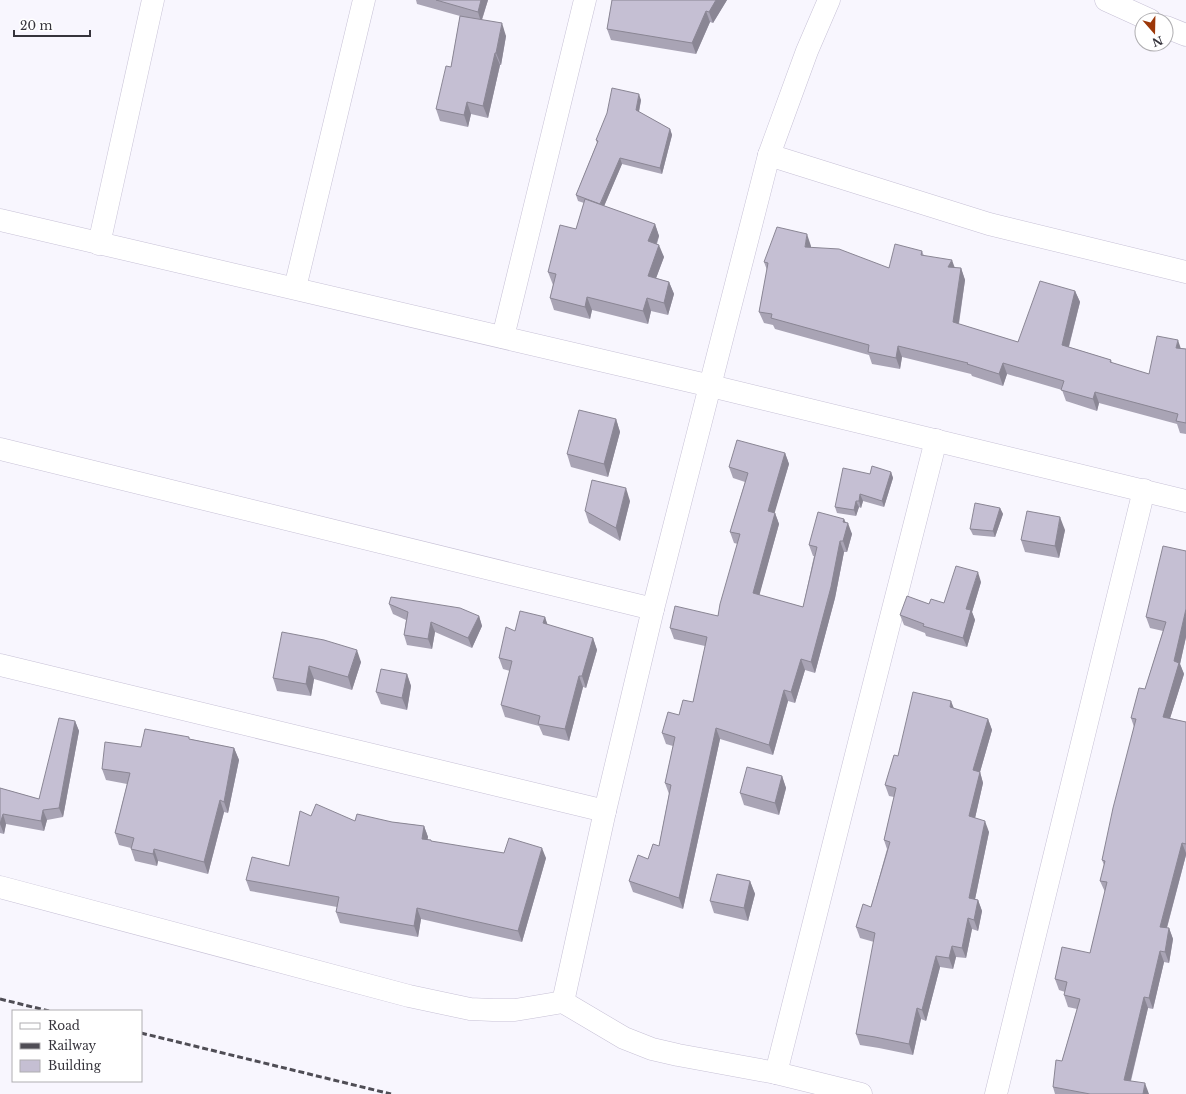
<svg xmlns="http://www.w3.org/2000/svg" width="1186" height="1094" viewBox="0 0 1186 1094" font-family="'Libre Baskerville',serif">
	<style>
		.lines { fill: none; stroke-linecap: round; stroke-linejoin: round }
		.minor-casing { stroke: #c7c1d6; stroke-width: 23 }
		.minor { stroke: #fff; stroke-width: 22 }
		.rail { stroke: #4f4d55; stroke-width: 3; stroke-dasharray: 6 3; stroke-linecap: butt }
		.wall { fill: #a9a4b5 }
		.shaded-wall { fill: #8a8694 }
		.building { fill: #c5bfd3; stroke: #8a8694 }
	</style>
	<rect width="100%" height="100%" fill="#f8f6fe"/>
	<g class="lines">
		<defs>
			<g id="minor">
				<polyline points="1106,0 1150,20"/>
				<polyline points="1166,27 1186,35"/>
				<polyline points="769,155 989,224 1186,272"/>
				<polyline points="0,220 711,386 1186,501"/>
				<polyline points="99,244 153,0"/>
				<polyline points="295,288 364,0"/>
				<polyline points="503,337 585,0"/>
				<polyline points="0,449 653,609"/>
				<polyline points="0,665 605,811"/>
				<polyline points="0,887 409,996 470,1009 493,1010 515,1010 563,1002 624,1038 652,1049 678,1055 776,1073 861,1094"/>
				<polyline points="563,1002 605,811 653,609 769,155 807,51 829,0"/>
				<polyline points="776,1073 861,735 936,440"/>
				<polyline points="996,1094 1144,490"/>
			</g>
		</defs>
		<!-- minor casing -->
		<use href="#minor" class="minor-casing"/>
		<!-- minor -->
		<use href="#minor" class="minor"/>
		<!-- rail -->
		<g class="rail">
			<polyline points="0,999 49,1011"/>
			<polyline points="141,1033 391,1094"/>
		</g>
	</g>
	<!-- wall -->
	<g class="wall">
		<polygon points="416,0 488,0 482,20 506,36 501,65 500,65 488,118 471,114 468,127 440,121 436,109 451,67 460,16 417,4"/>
		<polygon points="612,0 727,0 713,23 710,22 696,54 611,40 607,29"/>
		<polygon points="641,100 639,112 670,129 672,135 662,174 622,164 604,206 655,224 659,236 657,244 664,257 656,278 669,282 674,294 668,315 651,311 648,324 592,310 590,319 554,310 550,298 553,285 548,272 576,229 584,203 578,201 576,195 597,143 596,140"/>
		<polygon points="811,246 811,248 889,268 922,251 924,256 954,268 961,268 965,280 959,324 1018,342 1075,291 1080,302 1069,347 1111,360 1112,363 1149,374 1181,348 1186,349 1186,434 1180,433 1177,424 1099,403 1097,411 1066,401 1062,390 1007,374 1003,386 972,376 971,374 902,357 900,369 872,364 869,355 775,329 773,325 764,323 759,312 767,270 764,262"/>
		<polygon points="616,419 620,432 608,477 571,467 567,454"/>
		<polygon points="785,453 789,464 774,513 775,513 779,524 759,595 803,607 814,556 813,556 809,545 844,519 852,534 847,552 844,552 835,598 815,673 805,670 795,703 788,701 773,755 720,739 683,909 633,892 629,881 659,846 669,794 665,783 673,746 666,744 662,733 679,715 693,702 705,646 674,639 670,628 718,616 738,544 734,543 730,532 745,482 733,478 729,467"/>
		<polygon points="891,472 893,478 884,507 863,501 861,508 859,507 856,516 837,513 835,507 870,474"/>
		<polygon points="630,501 620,541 589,523 585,511"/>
		<polygon points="1000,508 1003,514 995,537 973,535 970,529"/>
		<polygon points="1065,530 1059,558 1025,552 1021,540"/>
		<polygon points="1186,551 1186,637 1180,664 1184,674 1170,718 1186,722 1186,855 1167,928 1169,928 1173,939 1169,963 1164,962 1153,1009 1148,1008 1131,1081 1149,1094 1055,1094 1053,1087 1062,1061 1077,1009 1068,1007 1064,995 1065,992 1059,990 1055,979 1090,953 1105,892 1100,881 1104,865 1102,860 1134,727 1131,718 1145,689 1163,631 1150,628 1146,617"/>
		<polygon points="981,582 972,612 975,620 967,647 926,636 925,633 904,625 900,615 929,604 944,603"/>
		<polygon points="389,604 479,616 482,626 472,648 435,632 432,649 407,645 404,635 406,620 393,614"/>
		<polygon points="545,617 547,625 593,638 597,650 586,688 583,687 569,741 543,735 539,726 505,717 501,705 510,671 503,669 499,658 515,631"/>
		<polygon points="324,640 361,662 352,690 314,679 311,696 277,691 273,678"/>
		<polygon points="407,674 411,686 407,710 381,704 376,692"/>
		<polygon points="954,709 988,719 992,730 980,772 983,783 975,818 989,832 975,899 978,900 982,911 978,931 972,929 966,958 956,957 953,969 940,967 926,1021 921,1019 913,1055 879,1048 860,1045 856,1034 874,942 860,938 856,927 871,907 887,849 884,840 894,797 889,796 885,785"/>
		<polygon points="75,721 79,731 63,817 47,820 44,831 6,824 4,834 0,833 0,788 39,799"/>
		<polygon points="190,739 234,748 239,760 228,813 224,812 208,874 158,861 157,866 135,861 131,849 131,848 119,845 115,833 127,784 106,780 102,769 141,747"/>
		<polygon points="782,776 786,788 779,815 744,805 740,793"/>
		<polygon points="311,816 355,821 392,822 424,826 428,837 427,839 432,842 504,853 546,858 522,942 421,919 418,937 340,923 336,912 337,907 250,891 246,880 289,866"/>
		<polygon points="750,881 755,894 748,921 714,913 710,901"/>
	</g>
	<!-- shaded-wall -->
	<g class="shaded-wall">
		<polygon points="481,0 488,0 481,22 478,12"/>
		<polygon points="716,0 727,0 713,23 709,12"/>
		<polygon points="706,11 710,22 696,54 692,43"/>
		<polygon points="502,23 506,36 501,65 496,53"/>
		<polygon points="495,53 500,65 488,118 483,106"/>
		<polygon points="639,94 641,100 638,116 636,110"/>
		<polygon points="467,102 471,114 468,127 464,115"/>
		<polygon points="670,129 672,135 662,174 660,168"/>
		<polygon points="620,158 622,164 602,211 600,205"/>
		<polygon points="655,224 659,236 653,253 648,241"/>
		<polygon points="807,234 811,246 809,259 805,247"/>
		<polygon points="659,245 664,257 652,289 648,276"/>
		<polygon points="952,260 956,271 948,267"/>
		<polygon points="961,268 965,280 957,334 953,322"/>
		<polygon points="669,282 674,294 668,315 664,303"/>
		<polygon points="1075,291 1080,302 1066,357 1062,345"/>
		<polygon points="587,297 592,310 590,319 585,307"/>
		<polygon points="647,298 651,311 648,324 643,311"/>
		<polygon points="1178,340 1182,352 1176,348"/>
		<polygon points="898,346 902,357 900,369 896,358"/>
		<polygon points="1003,363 1007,374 1003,386 999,374"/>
		<polygon points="1095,392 1099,403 1097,411 1093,399"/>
		<polygon points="616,419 620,432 608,477 604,464"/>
		<polygon points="785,453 789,464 772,522 768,511"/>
		<polygon points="891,472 893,478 884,507 882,501"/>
		<polygon points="626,488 630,501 620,541 616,528"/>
		<polygon points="860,494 863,501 861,508 859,501"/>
		<polygon points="856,501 859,507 856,516 854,510"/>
		<polygon points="1000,508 1003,514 995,537 993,531"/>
		<polygon points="775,513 779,524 757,604 753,593"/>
		<polygon points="1060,517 1065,530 1059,558 1055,546"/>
		<polygon points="844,519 847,527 848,523 852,534 847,552 843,541 843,522"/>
		<polygon points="840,541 844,552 835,598 815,673 811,662"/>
		<polygon points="978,572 981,582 972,612 975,620 967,647 963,638 966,609"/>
		<polygon points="1186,609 1186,637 1180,664 1184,674 1167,728 1163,717 1174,661"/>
		<polygon points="479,616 482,626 472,648 468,638"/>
		<polygon points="545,617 549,629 543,623"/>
		<polygon points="431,622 435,632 432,649 428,639"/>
		<polygon points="593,638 597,650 586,688 582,676"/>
		<polygon points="357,650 361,662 352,690 348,677"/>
		<polygon points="801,659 805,670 795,703 791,692"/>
		<polygon points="309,666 314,679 311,696 306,684"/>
		<polygon points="407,674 411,686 407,710 402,698"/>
		<polygon points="579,676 583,687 569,741 565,729"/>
		<polygon points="784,690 788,701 773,755 769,745"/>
		<polygon points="951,701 955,711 950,707"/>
		<polygon points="988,719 992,730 980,772 983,783 973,827 969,816 973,770"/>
		<polygon points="75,721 79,731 63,817 59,808"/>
		<polygon points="716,728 720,739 683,909 679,898"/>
		<polygon points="234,748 239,760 228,813 224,802"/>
		<polygon points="782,776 786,788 779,815 775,803"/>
		<polygon points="220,800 224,812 208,874 204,862"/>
		<polygon points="43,810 47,820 44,831 41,821"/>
		<polygon points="3,814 6,824 4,834 0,824"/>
		<polygon points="985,821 989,832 973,909 969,898"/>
		<polygon points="424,826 428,837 426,849 422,839"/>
		<polygon points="1182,843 1186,853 1186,855 1164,938 1160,927"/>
		<polygon points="542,848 546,858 522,942 518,931"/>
		<polygon points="154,849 158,861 157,866 153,854"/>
		<polygon points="750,881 755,894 748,921 744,908"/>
		<polygon points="978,900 982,911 978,931 974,920"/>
		<polygon points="417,908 421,919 418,937 414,926"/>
		<polygon points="968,918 972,929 966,958 962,948"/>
		<polygon points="1169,928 1173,939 1169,963 1165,952"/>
		<polygon points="952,946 956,957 953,969 949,958"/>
		<polygon points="1160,951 1164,962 1153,1009 1149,998"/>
		<polygon points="936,956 940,967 926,1021 922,1010"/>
		<polygon points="1144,997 1148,1008 1128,1091 1124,1080"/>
		<polygon points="917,1008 921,1019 913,1055 909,1044"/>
		<polygon points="1145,1083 1149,1094 1143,1094"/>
	</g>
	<!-- building -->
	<g class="building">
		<polygon points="436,0 481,0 478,12"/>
		<polygon points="612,0 716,0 709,12 706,11 692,43 607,29"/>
		<polygon points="460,16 502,23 496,53 495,53 483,106 467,102 464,115 436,109 446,66 451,67"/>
		<polygon points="612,88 639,94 636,110 670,129 660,168 620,158 600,204 576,195 598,141 596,140 607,113"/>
		<polygon points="585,199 655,224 648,241 659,245 648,276 669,282 664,303 647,298 643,311 587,297 585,307 550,298 556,274 548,272 560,225 576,229"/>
		<polygon points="777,227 807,234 805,247 839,249 889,268 895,244 922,251 921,255 952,260 948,267 961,268 953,322 1018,342 1040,281 1075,291 1062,345 1111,360 1110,362 1149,374 1157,336 1178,340 1176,348 1186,349 1186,423 1176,421 1178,414 1095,392 1093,399 1061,390 1064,381 1003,363 999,374 967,364 968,363 898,346 896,358 868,352 869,345 771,318 772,314 759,312 768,263 764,262"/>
		<polygon points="579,410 616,419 604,464 567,454"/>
		<polygon points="737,440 785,453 768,511 775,513 753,593 803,607 817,547 809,545 818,512 844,519 843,522 848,523 843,541 840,541 831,587 811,662 801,659 791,692 784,690 769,745 716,728 679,898 629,881 638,855 648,859 653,844 659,846 671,785 665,783 675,737 662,733 668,712 679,715 683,700 693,702 707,637 670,628 675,606 718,616 720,604 740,534 730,532 748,473 729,467"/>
		<polygon points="872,466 891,472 882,501 860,494 859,501 856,501 854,510 835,507 843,468 870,474"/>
		<polygon points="592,480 626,488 616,528 585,511"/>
		<polygon points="975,503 1000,508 993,531 970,529"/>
		<polygon points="1027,511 1060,517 1055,546 1021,540"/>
		<polygon points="1163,546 1186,551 1186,609 1174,661 1179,663 1163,717 1186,722 1186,844 1182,843 1160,927 1169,928 1165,952 1160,951 1149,998 1144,997 1124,1080 1145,1083 1143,1094 1090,1094 1053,1087 1056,1060 1062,1061 1080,999 1064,995 1067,982 1055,979 1062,947 1090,953 1107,882 1100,881 1105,861 1102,860 1113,808 1136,719 1131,718 1139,688 1145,689 1166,622 1146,617"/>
		<polygon points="956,566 978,572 966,609 971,610 963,638 923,626 924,624 900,615 907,596 929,604 931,599 944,603"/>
		<polygon points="391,597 460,608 479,616 468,638 431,622 428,639 404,635 408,612 389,604"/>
		<polygon points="520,611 545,617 543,623 593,638 582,676 579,676 565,729 538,724 540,716 501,705 512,661 499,658 506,627 515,631"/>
		<polygon points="282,632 324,640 357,650 348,677 309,666 306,684 273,678"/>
		<polygon points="381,669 407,674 402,698 376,692"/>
		<polygon points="913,692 951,701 950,707 988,719 973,770 980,772 969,816 985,821 969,898 978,900 974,920 968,918 962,948 952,946 949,958 936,956 922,1010 917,1008 909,1044 875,1037 856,1034 875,933 856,927 863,904 871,907 890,842 884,840 896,788 885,785 894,755 898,756"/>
		<polygon points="59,718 75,721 59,808 43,810 41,821 3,814 0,824 0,788 39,799"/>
		<polygon points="145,729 189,737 189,739 234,748 224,802 220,800 204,862 154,849 153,854 131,849 134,838 115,833 130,773 102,769 105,742 141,747"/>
		<polygon points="747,767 782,776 775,803 740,793"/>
		<polygon points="316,804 355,821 357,814 392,822 424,826 422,839 431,840 431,841 504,853 509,838 542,848 518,931 417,908 414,926 336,912 339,897 246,880 252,857 289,866 300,811 311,816"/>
		<polygon points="717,874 750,881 744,908 710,901"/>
	</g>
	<!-- legend -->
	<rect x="12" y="1010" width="130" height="72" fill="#ffffff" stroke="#afaeb1"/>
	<rect x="20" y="1023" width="20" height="6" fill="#ffffff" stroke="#afaeb1"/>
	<text x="48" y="1030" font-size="12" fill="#36343c">Road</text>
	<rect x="20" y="1043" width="20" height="6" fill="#4f4d55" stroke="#afaeb1"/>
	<text x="48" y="1050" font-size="12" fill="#36343c">Railway</text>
	<rect x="20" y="1060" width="20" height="12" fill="#c5bfd3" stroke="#afaeb1"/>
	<text x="48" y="1070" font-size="12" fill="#36343c">Building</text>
	<!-- north arrow -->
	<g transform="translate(1154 32) rotate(160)"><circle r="19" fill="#ffffff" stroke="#afaeb1"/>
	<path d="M0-3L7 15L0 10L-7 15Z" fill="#9c3708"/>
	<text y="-6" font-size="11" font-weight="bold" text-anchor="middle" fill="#36343c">N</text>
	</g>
	<!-- scale -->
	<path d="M14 30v6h76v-6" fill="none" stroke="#36343c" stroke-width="2"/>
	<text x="20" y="30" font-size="12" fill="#36343c" stroke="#ffffff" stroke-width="3" paint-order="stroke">20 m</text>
</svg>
